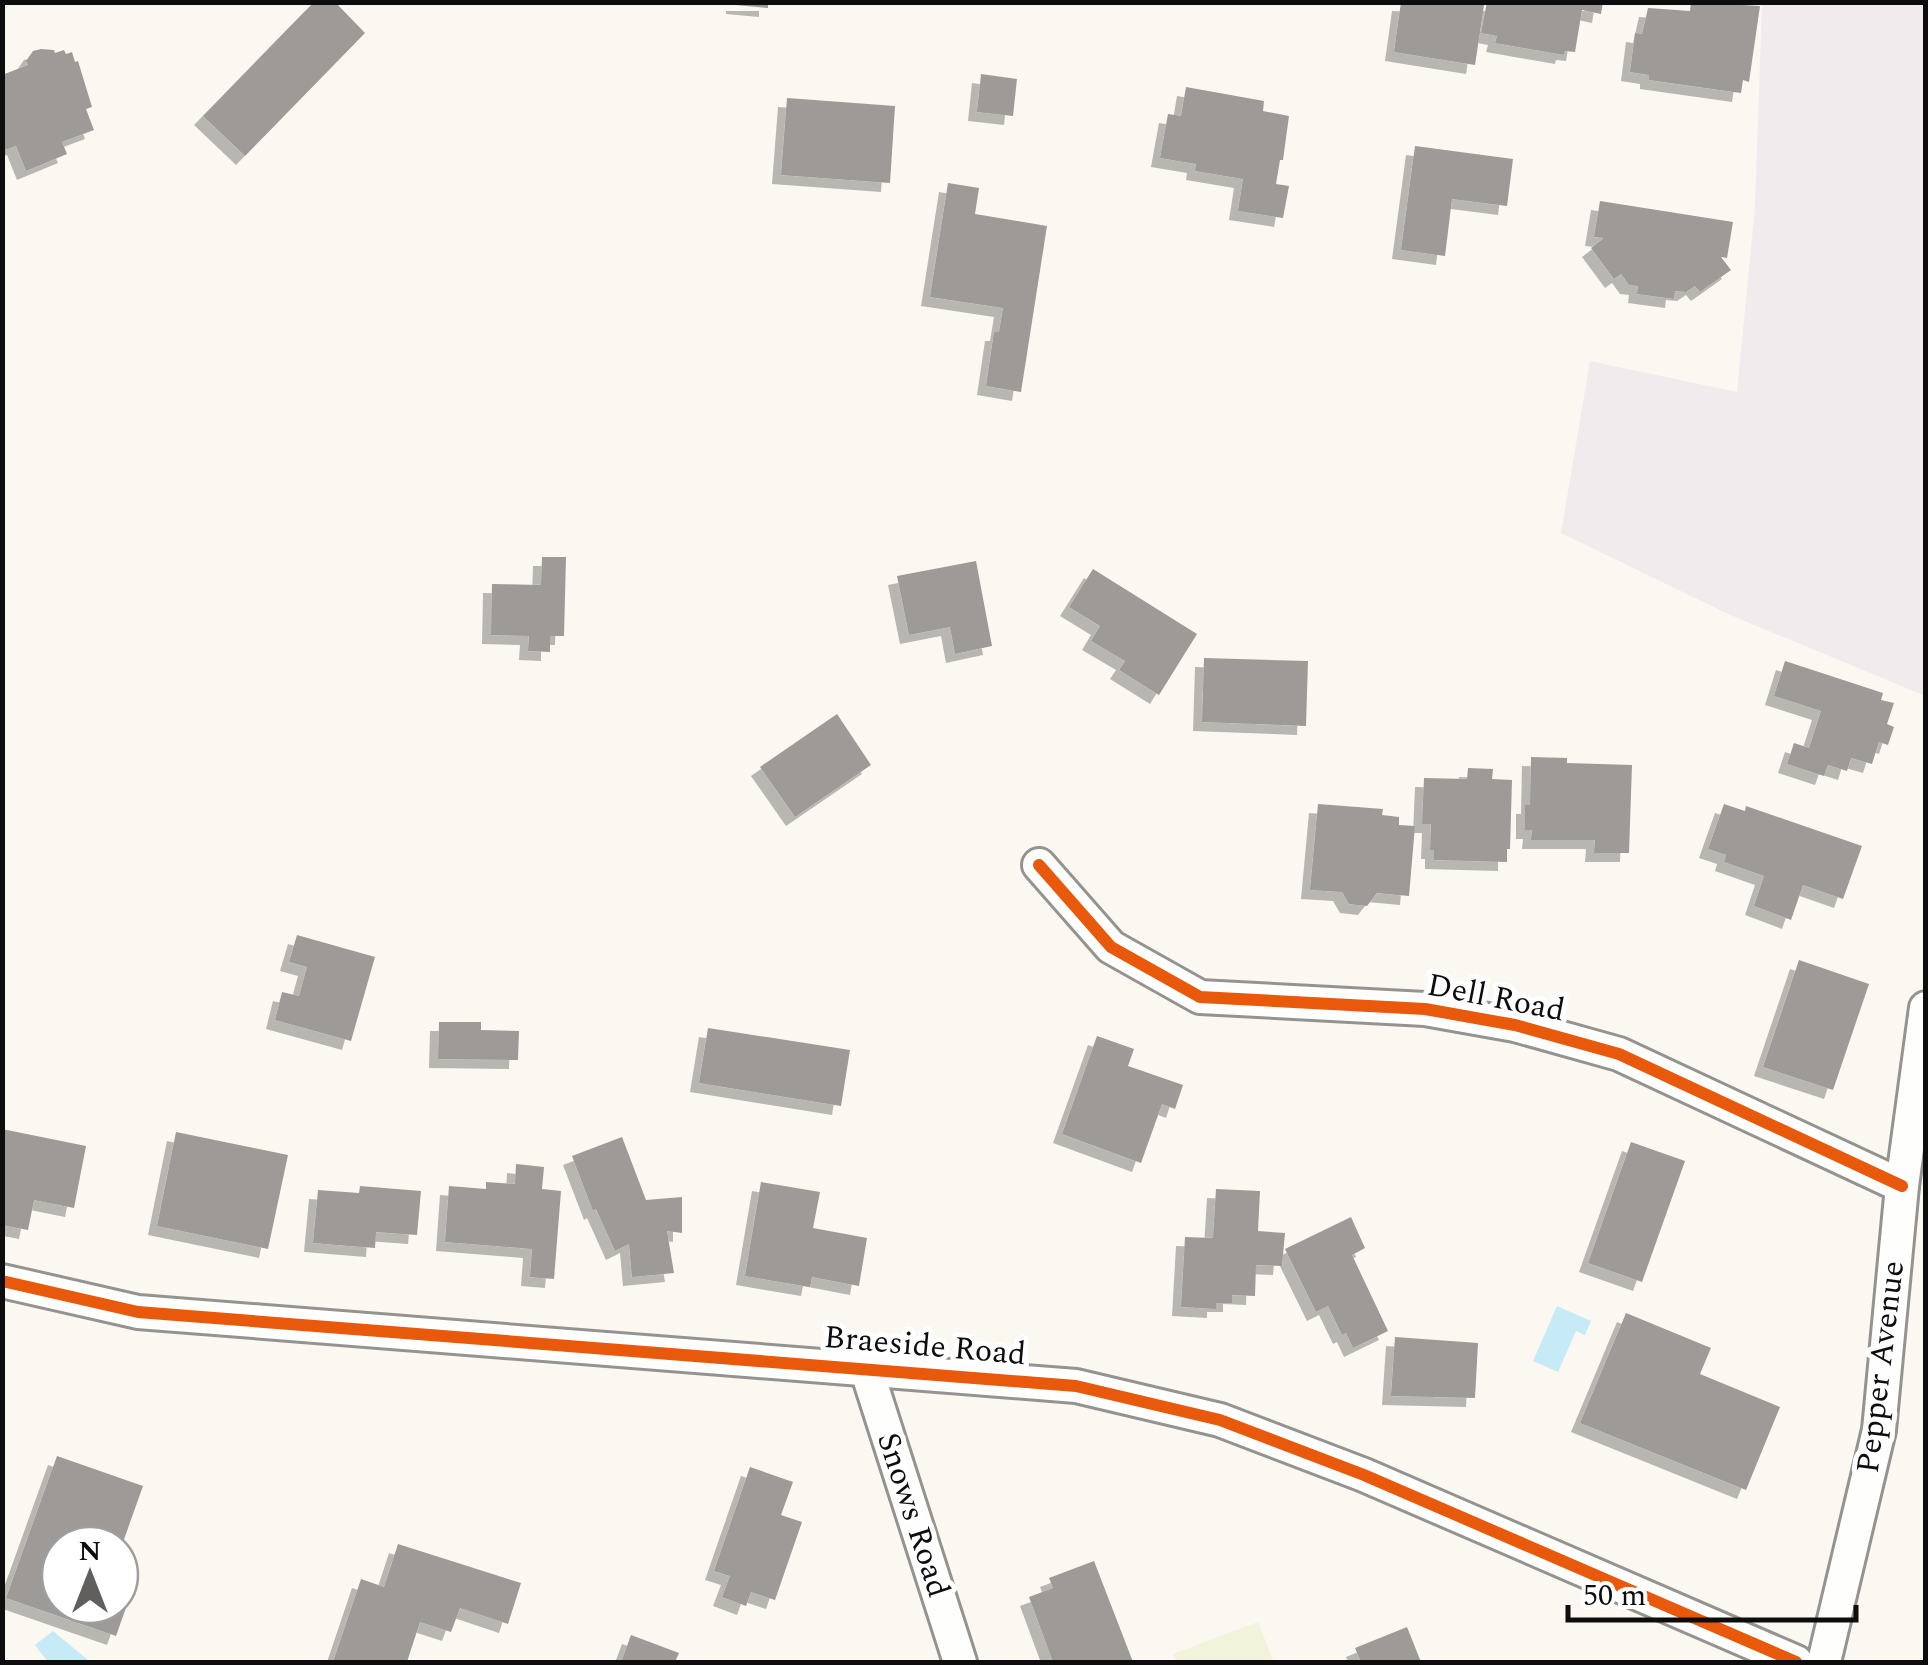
<svg xmlns="http://www.w3.org/2000/svg" width="1928" height="1665" viewBox="0 0 1928 1665" font-family="Spectral,serif">
	<style>
		.industrial { fill: #f1ebee }
		.pitch { fill: #f1f4da }
		.water { fill: #c6ebf6 }
		.building { fill: #9e9a97; filter: url(#shadow) }
		.lines { fill: none; stroke-linecap: round; stroke-linejoin: round }
		.street-casing { stroke: #949390; stroke-width: 38 }
		.street { stroke: #fefefd; stroke-width: 32 }
		.cycleway-casing { stroke: #fff; stroke-width: 19 }
		.cycleway { stroke: #e8590c; stroke-width: 12 }
		.labels { text-anchor: middle; dominant-baseline: central; stroke-width: 10; stroke-linejoin: round; paint-order: stroke }
		.street-label { font-size: 32px; fill: #0d0d0d; stroke: #fff }
	</style>
	<defs>
		<filter id="shadow"><feDropShadow dx="-9" dy="9" stdDeviation="0" flood-color="#0004"/></filter>
	</defs>
	<rect width="100%" height="100%" fill="#fbf8f1"/>
	<!-- industrial -->
	<polygon class="industrial" points="1762,3 1925,3 1925,696 1728,614 1561,533 1590,361 1737,392 1755,207"/>
	<!-- pitch -->
	<polygon class="pitch" points="1258,1622 1274,1662 1177,1662 1173,1654"/>
	<!-- water -->
	<g class="water">
		<polygon points="1557,1306 1591,1321 1585,1335 1576,1331 1558,1372 1533,1361"/>
		<polygon points="53,1631 88,1660 87,1662 48,1662 35,1645"/>
	</g>
	<!-- building -->
	<g class="building">
		<polygon points="314,2 335,2 365,33 245,156 203,116"/>
		<polygon points="735,2 768,2 768,8 735,5"/>
		<polygon points="1401,2 1484,5 1475,65 1394,52"/>
		<polygon points="1487,2 1603,2 1601,14 1582,10 1575,52 1565,51 1564,55 1495,43 1497,36 1481,33"/>
		<polygon points="1691,2 1760,6 1749,82 1743,80 1741,93 1649,80 1649,75 1630,72 1635,33 1642,34 1648,8 1690,11"/>
		<polygon points="41,49 54,50 55,53 64,50 66,54 72,52 75,62 78,61 92,107 86,109 94,130 62,142 67,154 26,171 16,146 2,151 2,75 28,65 26,61 33,51"/>
		<polygon points="981,74 1017,79 1013,116 977,112"/>
		<polygon points="1186,87 1264,101 1263,111 1289,116 1283,160 1280,160 1276,184 1289,186 1283,218 1238,211 1243,179 1195,171 1196,164 1160,158 1168,114 1181,116"/>
		<polygon points="787,98 895,106 890,183 781,175"/>
		<polygon points="1415,146 1513,159 1507,206 1452,199 1445,256 1401,250"/>
		<polygon points="948,183 979,188 975,214 1047,226 1021,392 986,386 994,332 999,332 1003,308 930,297"/>
		<polygon points="1600,201 1733,222 1727,258 1721,257 1731,270 1700,292 1695,286 1686,292 1675,291 1674,299 1637,294 1638,286 1629,285 1621,274 1614,279 1591,248 1604,238 1594,237"/>
		<polygon points="542,557 566,557 564,636 550,636 550,652 528,651 529,636 491,635 492,584 541,585"/>
		<polygon points="976,561 992,646 955,654 950,627 909,635 897,576"/>
		<polygon points="1093,569 1197,634 1159,695 1119,670 1125,661 1091,641 1100,626 1069,607"/>
		<polygon points="1204,658 1308,661 1306,726 1202,722"/>
		<polygon points="1785,661 1883,693 1881,700 1894,703 1887,724 1894,727 1888,745 1879,742 1872,764 1851,758 1847,771 1828,765 1824,776 1787,764 1794,743 1809,748 1821,711 1774,696"/>
		<polygon points="837,714 871,765 795,817 760,767"/>
		<polygon points="1531,757 1567,758 1567,763 1632,765 1629,853 1594,853 1595,840 1531,840 1532,830 1525,830 1525,805 1530,805"/>
		<polygon points="1468,768 1493,769 1492,779 1512,780 1510,849 1507,849 1507,862 1434,860 1434,850 1430,850 1431,824 1422,824 1424,778 1467,779"/>
		<polygon points="1318,804 1383,809 1382,815 1399,817 1399,825 1415,826 1409,896 1377,893 1367,906 1349,904 1342,892 1310,890"/>
		<polygon points="1724,804 1745,811 1746,806 1862,846 1843,899 1803,885 1791,920 1754,906 1764,876 1724,862 1726,855 1708,849"/>
		<polygon points="297,935 375,957 351,1041 275,1020 282,992 299,996 307,967 289,962"/>
		<polygon points="1799,960 1869,984 1833,1090 1763,1067"/>
		<polygon points="439,1022 481,1022 481,1030 519,1031 518,1060 438,1059"/>
		<polygon points="708,1028 850,1050 841,1106 699,1083"/>
		<polygon points="1097,1036 1134,1049 1128,1066 1183,1085 1175,1109 1162,1104 1141,1163 1062,1134"/>
		<polygon points="2,1129 86,1146 74,1208 34,1200 28,1230 2,1225"/>
		<polygon points="176,1132 288,1155 268,1249 157,1226"/>
		<polygon points="622,1137 646,1200 682,1197 682,1233 667,1231 674,1273 632,1277 629,1244 615,1251 596,1209 593,1211 572,1156"/>
		<polygon points="1631,1142 1685,1161 1642,1282 1588,1263"/>
		<polygon points="516,1164 544,1167 542,1189 561,1191 554,1279 530,1277 532,1249 445,1242 449,1186 486,1189 486,1182 515,1184"/>
		<polygon points="761,1182 820,1192 813,1228 867,1238 859,1286 812,1277 810,1287 745,1276"/>
		<polygon points="360,1186 421,1191 417,1235 376,1232 375,1248 313,1243 318,1190 359,1193"/>
		<polygon points="1216,1189 1260,1191 1258,1231 1285,1233 1282,1266 1256,1265 1255,1296 1232,1295 1232,1303 1216,1303 1216,1309 1181,1307 1185,1237 1213,1238"/>
		<polygon points="1351,1217 1365,1248 1352,1255 1388,1331 1353,1348 1346,1333 1342,1335 1328,1306 1316,1312 1285,1249"/>
		<polygon points="1626,1313 1711,1348 1700,1374 1780,1407 1746,1490 1580,1423"/>
		<polygon points="1395,1337 1478,1343 1475,1398 1391,1396"/>
		<polygon points="57,1456 143,1486 122,1545 60,1545 60,1605 120,1605 120,1565 139,1571 116,1636 6,1598"/>
		<polygon points="750,1467 793,1482 781,1515 802,1522 775,1600 751,1592 746,1606 722,1597 730,1576 714,1571"/>
		<polygon points="398,1544 521,1583 508,1624 460,1608 451,1632 420,1622 407,1662 333,1662 361,1579 384,1587"/>
		<polygon points="1094,1561 1133,1662 1053,1662 1029,1597 1053,1588 1049,1578"/>
		<polygon points="1407,1627 1421,1662 1361,1662 1355,1648"/>
		<polygon points="631,1635 679,1653 675,1662 621,1662"/>
	</g>
	<g class="lines">
		<defs>
			<g id="street">
				<polyline points="1039,865 1111,947 1200,997 1425,1009 1515,1025 1619,1054 1902,1186"/>
				<polyline points="2,1281 138,1312 1076,1386 1220,1420 1364,1475 1796,1662"/>
				<polyline points="866,1368 960,1662"/>
				<polyline points="1824,1662 1879,1430 1902,1186 1926,1008"/>
			</g>
		</defs>
		<!-- street casing -->
		<use href="#street" class="street-casing"/>
		<!-- street -->
		<use href="#street" class="street"/>
		<defs>
			<g id="cycleway">
				<polyline points="1039,865 1111,947 1200,997 1425,1009 1515,1025 1619,1054 1902,1186"/>
				<polyline points="2,1281 138,1312 1076,1386 1220,1420 1364,1475 1796,1662"/>
			</g>
		</defs>
		<!-- cycleway casing -->
		<use href="#cycleway" class="cycleway-casing"/>
		<!-- cycleway -->
		<use href="#cycleway" class="cycleway"/>
	</g>
	<g class="labels">
		<!-- street labels -->
		<g class="street-label">
			<text transform="translate(1496 998) rotate(11)">Dell Road</text>
			<text transform="translate(925 1346) rotate(5)">Braeside Road</text>
			<text transform="translate(1881 1367) rotate(-83)">Pepper Avenue</text>
			<text transform="translate(913 1515) rotate(72)">Snows Road</text>
		</g>
	</g>
	<!-- border -->
	<rect width="1928" height="1665" fill="none" stroke="#0d0d0d" stroke-width="10"/>
	<!-- north arrow -->
	<g transform="translate(90 1575)"><circle r="48" fill="#ffffff" stroke="#9e9e9e" stroke-width="2.5"/>
	<path d="M0-8L18 38L0 25L-18 38Z" fill="#605f5d"/>
	<text y="-15" font-size="28" font-weight="bold" text-anchor="middle" fill="#0d0d0d">N</text>
	</g>
	<!-- scale -->
	<path d="M1568 1605v15h288v-15" fill="none" stroke="#0d0d0d" stroke-width="5"/>
	<text x="1583" y="1605" font-size="30" fill="#0d0d0d" stroke="#ffffff" stroke-width="8" paint-order="stroke">50 m</text>
</svg>
